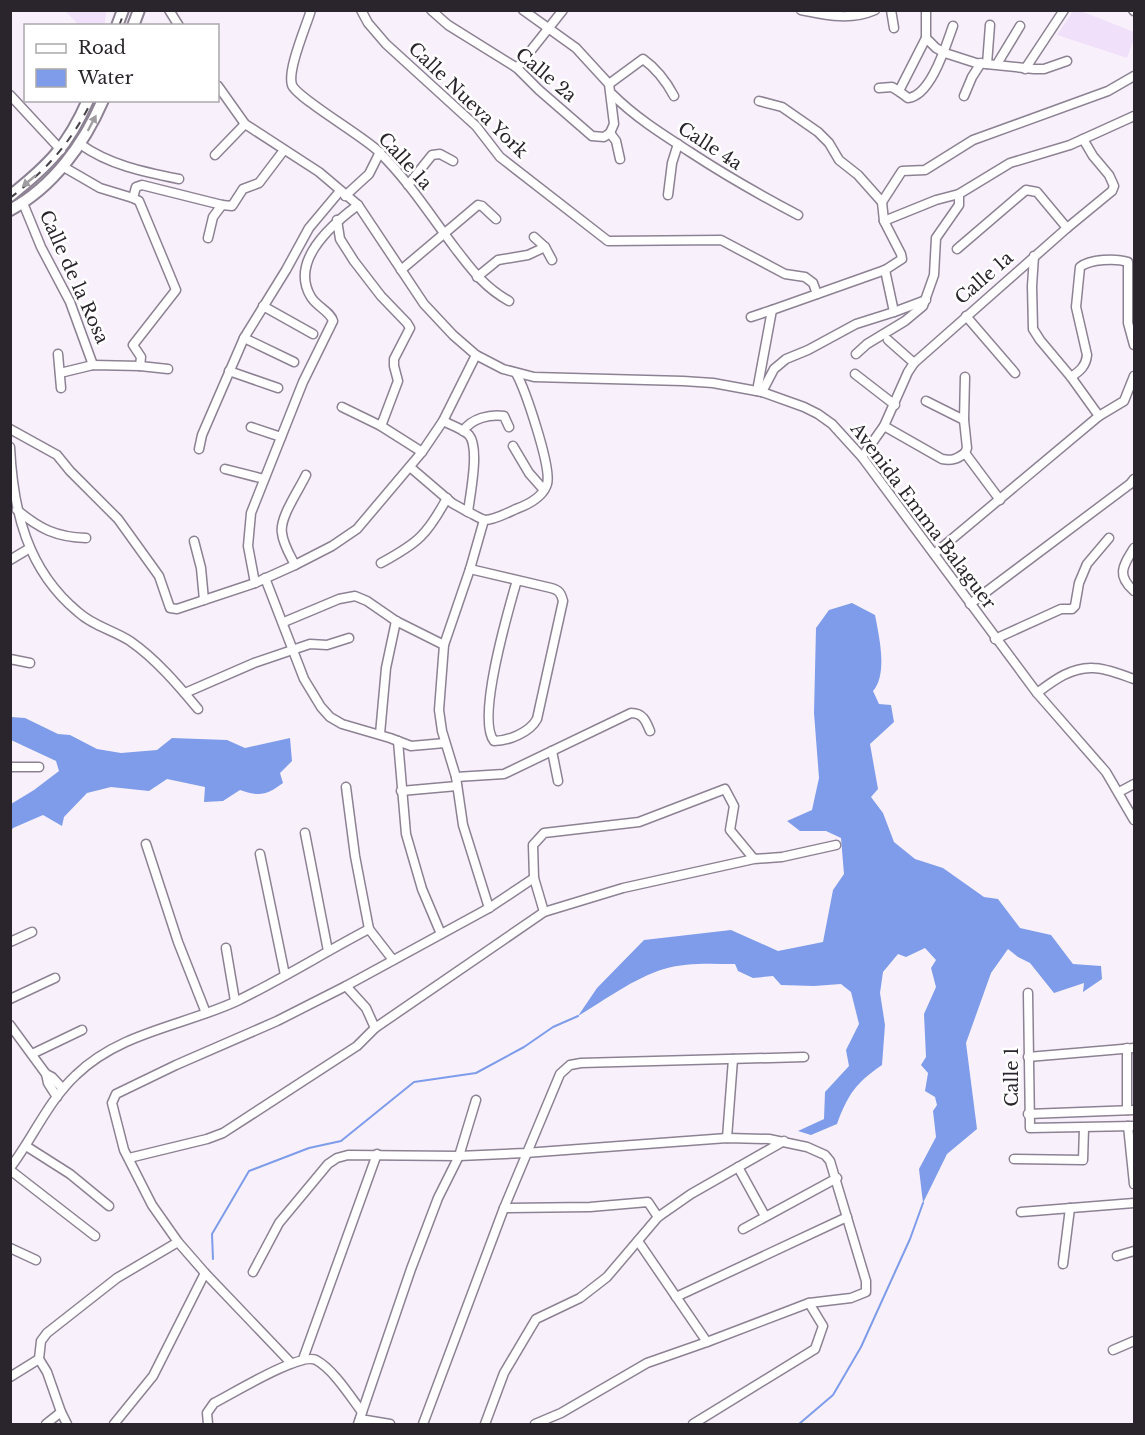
<svg xmlns="http://www.w3.org/2000/svg" width="1145" height="1435" viewBox="0 0 1145 1435" font-family="'Libre Baskerville',serif">
	<style>
		.built { fill: #f1e0fa }
		.water { fill: #7e9cea }
		.lines { fill: none; stroke-linecap: round; stroke-linejoin: round }
		.stream { stroke: #7e9cea; stroke-width: 2 }
		.minor-casing { stroke: #8d8293; stroke-width: 11 }
		.major-casing { stroke: #8d8293; stroke-width: 14 }
		.minor { stroke: #fff; stroke-width: 8 }
		.major { stroke: #fff; stroke-width: 10 }
		.rail { stroke: #48434a; stroke-width: 2; stroke-dasharray: 8 8; stroke-linecap: butt }
		.oneway { fill: #9f9da0 }
		.labels { text-anchor: middle; dominant-baseline: central; stroke-width: 5; stroke-linejoin: round; paint-order: stroke }
		.street-label { font-size: 18px; fill: #2a252c; stroke: #fff }
	</style>
	<rect width="100%" height="100%" fill="#f8f1fc"/>
	<!-- built -->
	<g class="built">
		<polygon points="107,10 104,26 79,25 65,11"/>
		<polygon points="1073,11 1081,11 1134,32 1134,39 1127,58 1057,35"/>
	</g>
	<!-- water -->
	<g class="water">
		<path d="M 852,603 L 875,615 C 879,636 888,674 873,691 L 879,704 L 891,705 L 894,722 L 870,744 L 878,789 L 871,797 L 883,813 L 894,842 L 915,859 L 943,868 L 984,897 L 998,899 L 1020,928 L 1051,935 L 1073,964 L 1101,966 L 1102,979 L 1083,992 L 1084,983 L 1054,993 L 1030,963 L 1018,957 L 1008,949 L 991,973 L 966,1043 L 977,1129 L 947,1154 L 923,1203 L 919,1169 L 936,1137 L 933,1111 L 937,1105 L 935,1097 L 925,1091 L 928,1073 L 921,1065 L 926,1057 L 924,1014 L 936,987 L 931,968 L 936,960 L 925,948 L 906,957 L 898,954 L 883,972 L 880,993 L 885,1025 L 882,1065 C 856,1083 848,1094 837,1124 L 811,1135 L 798,1131 L 824,1119 L 825,1092 L 849,1066 L 846,1050 L 859,1024 L 851,992 L 841,984 L 814,986 L 781,985 L 773,976 L 753,978 L 738,971 L 735,964 C 712,964 687,962 664,969 C 634,978 605,1000 578,1016 L 597,988 L 644,940 L 731,930 L 778,951 L 823,942 L 833,890 L 844,874 L 841,838 L 826,831 L 800,831 L 787,821 L 812,810 L 819,778 L 814,713 L 816,628 L 829,610 Z"/>
		<path d="M 11,717 L 25,718 L 58,734 L 70,735 L 97,749 L 121,753 L 157,750 L 172,738 L 227,740 L 245,748 L 290,738 L 292,761 L 280,773 L 283,783 C 267,795 260,797 240,790 L 223,801 L 204,802 L 205,787 L 167,779 L 149,791 L 111,787 L 87,793 L 64,817 L 62,826 L 43,815 L 13,828 L 11,831 L 11,804 L 34,790 L 59,771 L 56,761 L 11,740 Z"/>
	</g>
	<g class="lines">
		<!-- stream -->
		<g class="stream">
			<polyline points="213,1259 212,1234 249,1171 309,1148 341,1141 414,1082 476,1073 524,1047 553,1027 578,1016"/>
			<polyline points="799,1424 833,1395 861,1347 910,1239 923,1203"/>
		</g>
		<defs>
			<g id="minor">
				<polyline points="169,10 179,26"/>
				<path d="M 311,10 C 306,27 287,70 292,85 C 297,98 363,136 378,151 C 408,180 430,215 455,248 C 472,270 484,287 509,301"/>
				<polyline points="361,10 368,23 386,44 476,126 500,157 608,241 721,240 785,274 805,277 813,283 817,294"/>
				<polyline points="431,10 448,25 517,68 539,90 592,136 604,137 610,133"/>
				<polyline points="523,10 576,48 609,84 614,124 610,133"/>
				<path d="M 801,10 C 826,15 850,21 875,10"/>
				<polyline points="891,10 894,28"/>
				<polyline points="926,10 926,38 936,48 945,53 976,63 1034,69 1044,69 1067,61"/>
				<polyline points="1133,10 1134,11"/>
				<path d="M 926,38 L 900,89 L 900,92 L 908,98 C 931,96 946,45 953,26"/>
				<polyline points="987,64 990,25"/>
				<polyline points="997,64 1020,26"/>
				<polyline points="517,68 563,10"/>
				<polyline points="1025,69 1064,10"/>
				<path d="M 609,84 L 643,59 C 657,69 666,81 674,96"/>
				<polyline points="218,86 245,124 319,172 358,205 424,304 453,335 476,355 503,369 534,377 683,381 713,383 762,392 804,407 818,414 832,424 862,457 1037,693 1106,772 1134,820"/>
				<polyline points="879,88 892,87 900,92"/>
				<path d="M 612,94 C 635,117 662,134 690,152 C 725,175 760,195 798,215"/>
				<polyline points="10,95 61,150"/>
				<polyline points="964,96 972,77 981,63"/>
				<polyline points="759,101 782,107 818,132 829,143 839,160 858,175 882,202"/>
				<polyline points="610,133 616,141 620,159"/>
				<path d="M 80,144 C 109,165 144,172 179,179"/>
				<polyline points="215,155 245,124"/>
				<polyline points="62,166 100,188 133,198 139,201 176,290 133,345 141,357 140,366"/>
				<polyline points="408,185 432,155 440,154 453,161"/>
				<polyline points="668,195 672,163 678,144"/>
				<polyline points="345,196 369,174 380,152"/>
				<polyline points="133,198 136,187 142,185 222,205 232,206 243,189 259,183 284,150"/>
				<polyline points="882,202 902,171 925,170 973,140 1108,91 1134,76"/>
				<polyline points="23,203 41,247 70,302 93,365"/>
				<polyline points="337,220 340,239 354,261 381,296 407,323 410,328 394,359 394,366 398,381 381,426"/>
				<polyline points="884,221 936,200 959,194 1010,163 1070,145 1134,116"/>
				<polyline points="534,237 545,247 552,260"/>
				<polyline points="208,238 213,217 222,205"/>
				<polyline points="957,249 1026,190 1037,192 1067,228"/>
				<polyline points="1034,256 1032,286 1033,329 1040,340 1071,377 1099,416"/>
				<polyline points="401,270 478,205 482,206 496,219"/>
				<polyline points="477,277 498,260 528,255 545,247"/>
				<polyline points="263,306 313,334"/>
				<polyline points="894,312 926,300"/>
				<polyline points="966,316 1015,373"/>
				<polyline points="751,317 772,310"/>
				<polyline points="244,338 294,362"/>
				<polyline points="888,340 914,363"/>
				<polyline points="58,354 61,388"/>
				<polyline points="856,354 867,344 905,321 923,306 934,275 936,238 959,205 959,194"/>
				<polyline points="229,371 278,388"/>
				<polyline points="60,373 93,365 140,366 168,369"/>
				<polyline points="855,374 895,405"/>
				<path d="M 1071,377 C 1080,371 1086,366 1087,355 L 1076,307 L 1080,267 C 1090,259 1116,258 1128,262 L 1128,323 L 1134,345"/>
				<polyline points="757,391 772,310 885,270 902,259 901,254 884,221 882,202"/>
				<polyline points="762,392 774,369 786,359 808,350 856,324 894,312 885,270"/>
				<polyline points="926,401 964,420"/>
				<polyline points="342,407 381,426 422,452"/>
				<path d="M 884,426 L 942,459 C 952,461 957,459 965,453"/>
				<polyline points="251,427 281,437"/>
				<polyline points="10,429 57,455 70,471 118,519 159,576 170,608 177,609 255,583 295,565 332,546 357,529 422,452 443,421 476,355"/>
				<path d="M 463,431 C 472,418 490,414 504,416 L 509,427"/>
				<polyline points="513,446 529,473 544,490"/>
				<path d="M 10,447 C 13,510 27,570 78,612 C 93,626 113,630 130,641 C 156,659 178,685 198,709"/>
				<polyline points="199,449 202,435 244,338 286,270 309,228 340,191"/>
				<polyline points="965,453 967,448 964,420 965,377"/>
				<polyline points="965,453 1000,500"/>
				<polyline points="862,457 884,426 908,372 914,363 1067,228 1112,191 1114,186 1109,175 1093,156 1083,139"/>
				<path d="M 410,467 L 452,503 L 468,512 C 470,495 480,448 469,435 C 463,429 451,425 443,421"/>
				<polyline points="225,469 264,479"/>
				<path d="M 17,510 C 40,529 56,537 86,538"/>
				<path d="M 468,512 C 473,514 480,519 485,520 C 494,520 507,513 516,509 C 527,505 543,497 547,484 C 552,468 525,389 516,373"/>
				<polyline points="484,520 470,569 444,645 439,710 442,731 456,777 463,825 489,908"/>
				<polyline points="194,541 201,568 204,600"/>
				<path d="M 1134,548 C 1123,566 1116,575 1134,591"/>
				<polyline points="934,554 1099,416 1124,401 1134,376"/>
				<polyline points="10,560 30,548"/>
				<path d="M 381,563 C 418,543 427,535 447,498"/>
				<path d="M 295,565 C 290,555 283,544 282,533 C 279,518 299,490 306,475"/>
				<path d="M 470,569 L 551,588 C 559,590 561,593 563,601 L 537,719 C 530,732 509,741 494,741 C 476,719 509,608 517,580"/>
				<polyline points="265,578 304,679 321,707 330,717 342,724 390,738 411,746 445,743"/>
				<path d="M 255,583 L 248,546 L 251,513 L 303,382 L 333,321 C 330,311 317,307 311,297 C 289,261 331,225 358,205"/>
				<polyline points="970,604 1130,484 1134,479"/>
				<polyline points="284,622 339,599 355,596 367,601 396,621 444,645"/>
				<polyline points="995,639 1061,609 1072,609 1075,606 1079,583 1087,564 1109,538"/>
				<polyline points="10,659 30,663"/>
				<polyline points="185,693 254,663 310,644 327,645 349,638"/>
				<path d="M 1037,693 C 1053,681 1071,667 1093,668 C 1106,668 1122,675 1134,679"/>
				<polyline points="380,734 386,668 396,621"/>
				<polyline points="398,741 406,834 422,889 441,934"/>
				<polyline points="552,751 558,781"/>
				<polyline points="10,767 39,767"/>
				<path d="M 456,777 L 504,774 L 631,713 C 643,713 646,721 650,731"/>
				<polyline points="346,787 355,856 369,929"/>
				<polyline points="401,791 457,786"/>
				<polyline points="1119,792 1134,784"/>
				<polyline points="305,833 328,951"/>
				<polyline points="146,844 178,942 206,1013"/>
				<polyline points="260,854 285,975"/>
				<polyline points="754,859 730,830 734,806 725,789 639,822 544,833 533,845 534,878 544,912 623,888 754,859 782,857 836,845"/>
				<polyline points="10,942 32,932"/>
				<polyline points="226,948 235,1001"/>
				<polyline points="1028,993 1030,1128 1134,1126"/>
				<polyline points="10,999 55,978"/>
				<polyline points="10,1025 46,1074 52,1077 63,1089"/>
				<polyline points="375,1028 544,912"/>
				<polyline points="1127,1048 1127,1110"/>
				<polyline points="32,1054 82,1030"/>
				<polyline points="1028,1057 1134,1048"/>
				<polyline points="46,1074 48,1083 57,1097"/>
				<polyline points="1028,1114 1134,1110"/>
				<polyline points="1128,1126 1134,1184"/>
				<polyline points="727,1138 733,1059"/>
				<polyline points="26,1146 70,1174 109,1206"/>
				<polyline points="129,1158 207,1139 223,1133 357,1046 375,1028 366,1008 346,986"/>
				<polyline points="1014,1159 1083,1160 1084,1128"/>
				<polyline points="738,1167 765,1216"/>
				<path d="M 10,1168 C 33,1138 48,1101 76,1075 C 120,1032 183,1026 237,1001 C 282,979 325,952 369,929 L 393,960"/>
				<polyline points="10,1170 95,1236"/>
				<polyline points="504,1208 590,1207 648,1202 658,1217"/>
				<polyline points="1021,1212 1134,1203"/>
				<polyline points="743,1229 837,1178"/>
				<polyline points="638,1241 707,1342"/>
				<polyline points="10,1248 36,1260"/>
				<polyline points="1117,1256 1134,1251"/>
				<polyline points="1063,1264 1070,1208"/>
				<polyline points="253,1272 279,1223 328,1164 337,1158 348,1155 459,1156 525,1153 727,1138 769,1139 807,1147 825,1155 830,1161 866,1281 866,1292 851,1298 809,1303 707,1342 647,1363 561,1413 535,1424"/>
				<polyline points="676,1297 847,1217"/>
				<polyline points="1113,1350 1134,1341"/>
				<polyline points="303,1359 377,1154"/>
				<polyline points="291,1363 205,1273 178,1242 152,1205 124,1150 112,1103 116,1094 176,1065 277,1021 346,986 489,908 534,878"/>
				<polyline points="10,1377 39,1359"/>
				<polyline points="61,1412 67,1424"/>
				<polyline points="360,1419 390,1424"/>
				<polyline points="46,1424 61,1412 47,1372 39,1359 41,1341 47,1333 117,1278 178,1242"/>
				<polyline points="114,1424 153,1376 205,1273"/>
				<path d="M 208,1424 L 207,1413 L 214,1403 C 232,1394 300,1352 316,1360 C 333,1369 350,1396 362,1412"/>
				<polyline points="358,1424 411,1269 438,1198 459,1156 476,1100"/>
				<polyline points="423,1424 504,1208 560,1074 570,1065 581,1063 804,1057"/>
				<polyline points="485,1424 504,1373 536,1319 580,1298 607,1277 658,1217 691,1194 784,1141"/>
				<polyline points="693,1424 815,1349 823,1326 809,1303"/>
			</g>
			<g id="major">
				<polyline points="117,26 123,10"/>
				<polyline points="133,26 139,10"/>
				<path d="M 10,196 C 49,165 68,146 88,100"/>
				<path d="M 10,210 C 53,187 84,144 103,100"/>
			</g>
		</defs>
		<!-- minor casing -->
		<use href="#minor" class="minor-casing"/>
		<!-- major casing -->
		<use href="#major" class="major-casing"/>
		<!-- minor -->
		<use href="#minor" class="minor"/>
		<!-- major -->
		<use href="#major" class="major"/>
		<!-- rail -->
		<g class="rail">
			<polyline points="119,26 125,10"/>
			<path d="M 10,198 C 46,171 73,140 92,100"/>
		</g>
	</g>
	<!-- one-way arrows -->
	<defs><path id="oneway-solid" d="M-6-.8H1V-3.2L6.5 0L1 3.2V.8H-6Z" transform="scale(1.5)"/></defs>
	<g class="oneway">
		<use href="#oneway-solid" transform="translate(92 123) rotate(-62)"/>
		<use href="#oneway-solid" transform="translate(29 181) rotate(140)"/>
	</g>
	<g class="labels">
		<!-- street labels -->
		<g class="street-label">
			<text transform="translate(546 75) rotate(40)">Calle 2a</text>
			<text transform="translate(468 100) rotate(44)">Calle Nueva York</text>
			<text transform="translate(710 146) rotate(33)">Calle 4a</text>
			<text transform="translate(405 161) rotate(48)">Calle 1a</text>
			<text transform="translate(74 277) rotate(66)">Calle de la Rosa</text>
			<text transform="translate(984 278) rotate(-41)">Calle 1a</text>
			<text transform="translate(923 516) rotate(53)">Avenida Emma Balaguer</text>
			<text transform="translate(1012 1077) rotate(-90)">Calle 1</text>
		</g>
	</g>
	<!-- border -->
	<rect width="1145" height="1435" fill="none" stroke="#2a252c" stroke-width="24"/>
	<!-- legend -->
	<rect x="24" y="24" width="195" height="78" fill="#ffffff" stroke="#aaa8ab" stroke-width="1.5"/>
	<rect x="36" y="44" width="30" height="9" fill="#ffffff" stroke="#aaa8ab" stroke-width="1.5"/>
	<text x="78" y="54" font-size="18" fill="#2a252c">Road</text>
	<rect x="36" y="69" width="30" height="18" fill="#7e9cea" stroke="#aaa8ab" stroke-width="1.5"/>
	<text x="78" y="84" font-size="18" fill="#2a252c">Water</text>
</svg>
